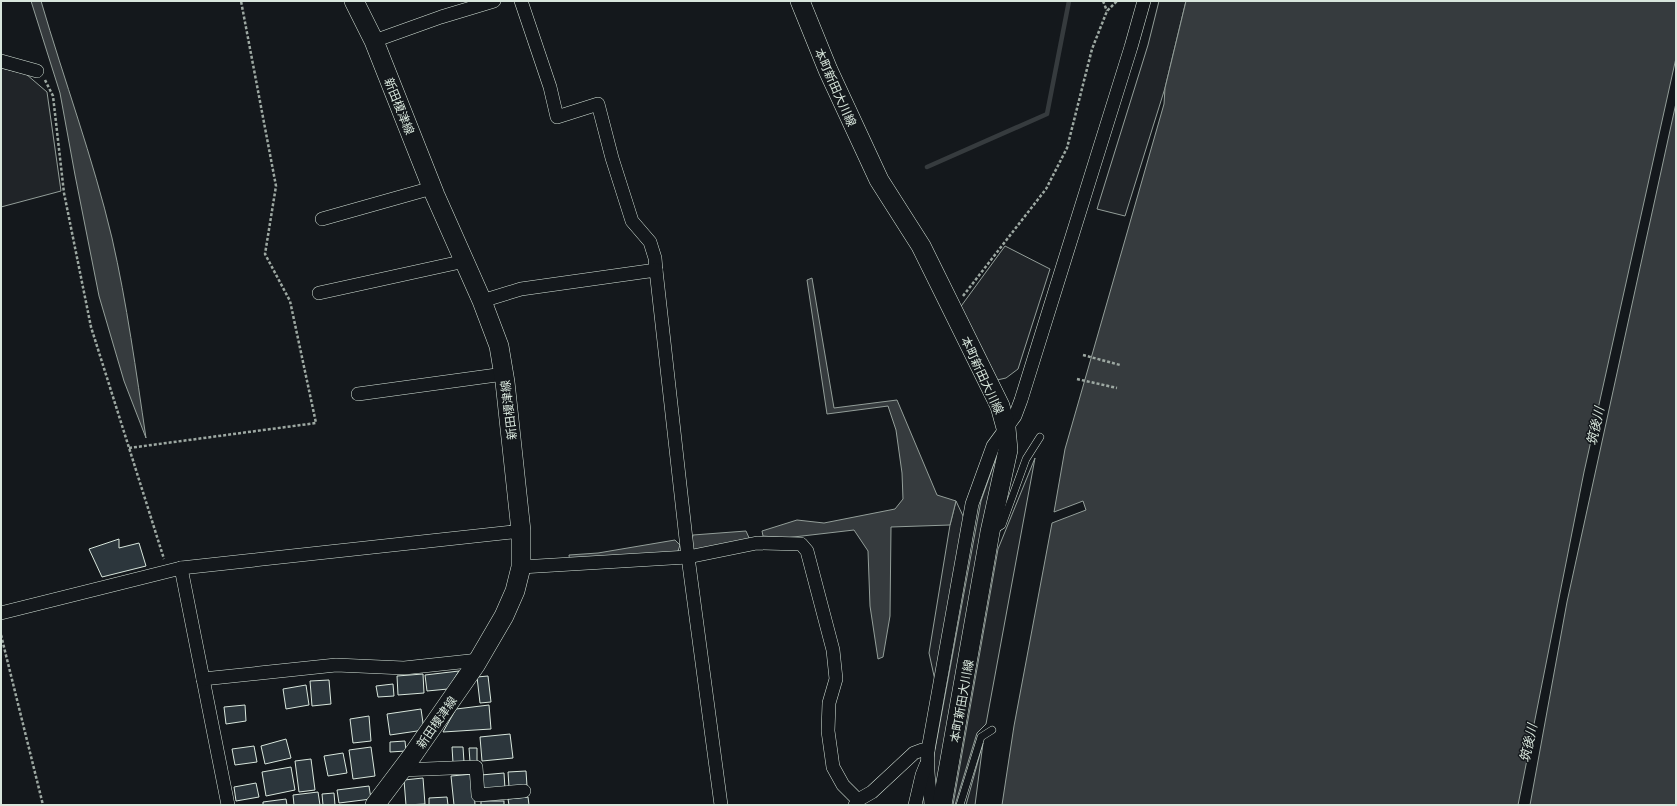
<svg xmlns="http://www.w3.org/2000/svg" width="1677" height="806" viewBox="0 0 1677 806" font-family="Barlow,'Noto Sans JP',sans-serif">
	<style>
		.green { fill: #202428; stroke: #939e99 }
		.water { fill: #363b3e; stroke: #939e99 }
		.pier { fill: #14181c; stroke: #939e99 }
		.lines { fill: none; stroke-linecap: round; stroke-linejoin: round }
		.stream { stroke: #363b3e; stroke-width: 4.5 }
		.building { fill: #2c363c; stroke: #d8e6dc }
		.service-casing { stroke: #d8e6dc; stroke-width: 8 }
		.minor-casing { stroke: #d8e6dc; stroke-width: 14 }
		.secondary-casing { stroke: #d8e6dc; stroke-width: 20 }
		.path { stroke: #9da8a2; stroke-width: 2.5; stroke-dasharray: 3 2; stroke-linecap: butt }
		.service { stroke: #14181c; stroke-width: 7 }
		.minor { stroke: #14181c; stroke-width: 13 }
		.secondary { stroke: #14181c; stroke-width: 19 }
		.labels { text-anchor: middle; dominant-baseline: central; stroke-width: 3; stroke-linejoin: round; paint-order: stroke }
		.street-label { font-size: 12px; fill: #d8e6dc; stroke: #14181c }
		.water-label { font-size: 13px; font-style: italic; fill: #d8e6dc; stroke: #14181c }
	</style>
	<rect width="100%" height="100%" fill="#14181c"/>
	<!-- green -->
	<g class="green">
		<polygon points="1159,1 1186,1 1165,88 1125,216 1097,209 1148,45"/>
		<polygon points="1,68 26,74 47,92 61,191 1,207"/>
		<polygon points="1005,246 1050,269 1018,369 1006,378 997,380 959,309"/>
		<polygon points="999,449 936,805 932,766 981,501"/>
		<polygon points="1035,458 986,724 977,733 955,805 953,805 998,549"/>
		<polygon points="956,501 964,518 936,685 929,653 950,525"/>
		<polygon points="983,743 975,805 966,805"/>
	</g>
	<!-- water -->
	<g class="water">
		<path d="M 31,1 L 41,1 C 64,80 93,158 112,238 C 127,304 136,371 146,438 L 124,381 L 99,296 L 75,175 L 60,93 Z"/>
		<polygon points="1186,1 1676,1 1676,805 1002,805 1014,726 1052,523 1086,510 1083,501 1054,512 1065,449 1164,104 1165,88"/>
		<polygon points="812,278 834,408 897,400 937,495 956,501 950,525 891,527 890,616 883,657 878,659 870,606 868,551 854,530 785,538 763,536 762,531 797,520 824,523 895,509 903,499 902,473 896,430 888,406 827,414 807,280"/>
		<polygon points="746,531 750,540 693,551 691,544 693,535"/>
		<polygon points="675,540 680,545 677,554 570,565 569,555 598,553"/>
	</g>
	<!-- pier -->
	<polygon class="pier" points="1676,58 1676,103 1567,602 1530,805 1518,805 1584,472"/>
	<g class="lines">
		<!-- stream -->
		<polyline class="stream" points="927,167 1047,114 1069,1"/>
	</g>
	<!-- building -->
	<g class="building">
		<polygon points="119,539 119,548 139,543 146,566 102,577 89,549"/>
		<polygon points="459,671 448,689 427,691 425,675"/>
		<polygon points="423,674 424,693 398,695 397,676"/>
		<polygon points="488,676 491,702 480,703 477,677"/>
		<polygon points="329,680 331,704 312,706 310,681"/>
		<polygon points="393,684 394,696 378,697 376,686"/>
		<polygon points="306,685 309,705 286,709 283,689"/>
		<polygon points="245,705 246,721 226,724 224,707"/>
		<polygon points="489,705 491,729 443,732 456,709"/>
		<polygon points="421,709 424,730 390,735 387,714"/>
		<polygon points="369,716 371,741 353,743 350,719"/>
		<polygon points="510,734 513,758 482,761 480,737"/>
		<polygon points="286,739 291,758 265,764 261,746"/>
		<polygon points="405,741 406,751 390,752 390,742"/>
		<polygon points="254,746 257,762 235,765 232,749"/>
		<polygon points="371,747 375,776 353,779 349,750"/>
		<polygon points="452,747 463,747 464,762 453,763"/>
		<polygon points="469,748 477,748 477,761 470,762"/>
		<polygon points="343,753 347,773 328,776 324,756"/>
		<polygon points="311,759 315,790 299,792 295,761"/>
		<polygon points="291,767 295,790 266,796 262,772"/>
		<polygon points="526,771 527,786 509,787 508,772"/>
		<polygon points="504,773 505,789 482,790 481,775"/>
		<polygon points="473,774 475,805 454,805 451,776"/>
		<polygon points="423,778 425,804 406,805 404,780"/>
		<polygon points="256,783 259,797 236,801 234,787"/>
		<polygon points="369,786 371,799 339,803 337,790"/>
		<polygon points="318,792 320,805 294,805 293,795"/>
		<polygon points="334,793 335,805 323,805 322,794"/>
		<polygon points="447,797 448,805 429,805 429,798"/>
		<polygon points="528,797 529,805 509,805 508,799"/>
		<polygon points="286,799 287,805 263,805 263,802"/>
		<rect x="481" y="801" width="23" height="4"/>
	</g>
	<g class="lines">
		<defs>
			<g id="service">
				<polyline points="994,530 1002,525 1026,459 1040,437"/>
				<polyline points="960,805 981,737 992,730"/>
			</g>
			<g id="minor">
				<polyline points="521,1 550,87 557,117 598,104 612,158 632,221 650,242 655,258 656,270"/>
				<polyline points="374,41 441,17 494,1"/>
				<polyline points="1,61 37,71"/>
				<polyline points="322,219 432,188"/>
				<polyline points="319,293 465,261"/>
				<polyline points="482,301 521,289 656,270 688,557 721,805"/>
				<polyline points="358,394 504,374"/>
				<polyline points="521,567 688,557 757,543 801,544 807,551 833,650 836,679 829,703 828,731 833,767 843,785 858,800 855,805"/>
				<polyline points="181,568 228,805"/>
				<polyline points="1,613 181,568 521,531"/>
				<polyline points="203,679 336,665 404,668 479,660"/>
				<polyline points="928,750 972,504 993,446 1015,416 1021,400 1131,47 1144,1"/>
				<polyline points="401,770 476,767 478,795 524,791"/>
				<path d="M 858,800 L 872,792 L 914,753 L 922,750 L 928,750 C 926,768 930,787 931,805"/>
				<polyline points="915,805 922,775 926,765"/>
			</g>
			<g id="secondary">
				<polyline points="354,1 374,41 435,195 482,301 499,346 505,382 521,531 521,567 515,591 504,616 476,664 412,756 375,805"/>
				<polyline points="800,1 828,70 879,180 921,246 1000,406 1006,428 1008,450 990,532 942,805"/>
			</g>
		</defs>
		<!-- service casing -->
		<use href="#service" class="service-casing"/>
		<!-- minor casing -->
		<use href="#minor" class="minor-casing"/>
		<!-- secondary casing -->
		<use href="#secondary" class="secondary-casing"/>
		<!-- path -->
		<g class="path">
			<polyline points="1103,1 1107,11"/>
			<polyline points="45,80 53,96 64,193 91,327 164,559"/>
			<polyline points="963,296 1046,189 1067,148 1092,49 1107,11 1117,1"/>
			<polyline points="1083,355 1120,365"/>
			<polyline points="1077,379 1117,388"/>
			<polyline points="129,448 316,423 290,301 265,254 276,186 241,1"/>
			<polyline points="1,635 43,805"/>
		</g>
		<!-- service -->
		<use href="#service" class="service"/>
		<!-- minor -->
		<use href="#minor" class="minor"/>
		<!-- secondary -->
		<use href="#secondary" class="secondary"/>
	</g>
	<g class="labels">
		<!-- street labels -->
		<g class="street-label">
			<text transform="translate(836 87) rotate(66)">本町新田大川線</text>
			<text transform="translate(400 106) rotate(68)">新田榎津線</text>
			<text transform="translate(983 375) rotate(65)">本町新田大川線</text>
			<text transform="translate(508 410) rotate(-97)">新田榎津線</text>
			<text transform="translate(961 701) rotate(-80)">本町新田大川線</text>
			<text transform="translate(436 722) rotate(-55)">新田榎津線</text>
		</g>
		<!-- water labels -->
		<g class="water-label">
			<text transform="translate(1595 426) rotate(-78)">筑後川</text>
			<text transform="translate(1528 743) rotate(-78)">筑後川</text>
		</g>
	</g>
	<!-- border -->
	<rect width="1677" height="806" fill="none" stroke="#d8e6dc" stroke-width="4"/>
</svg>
